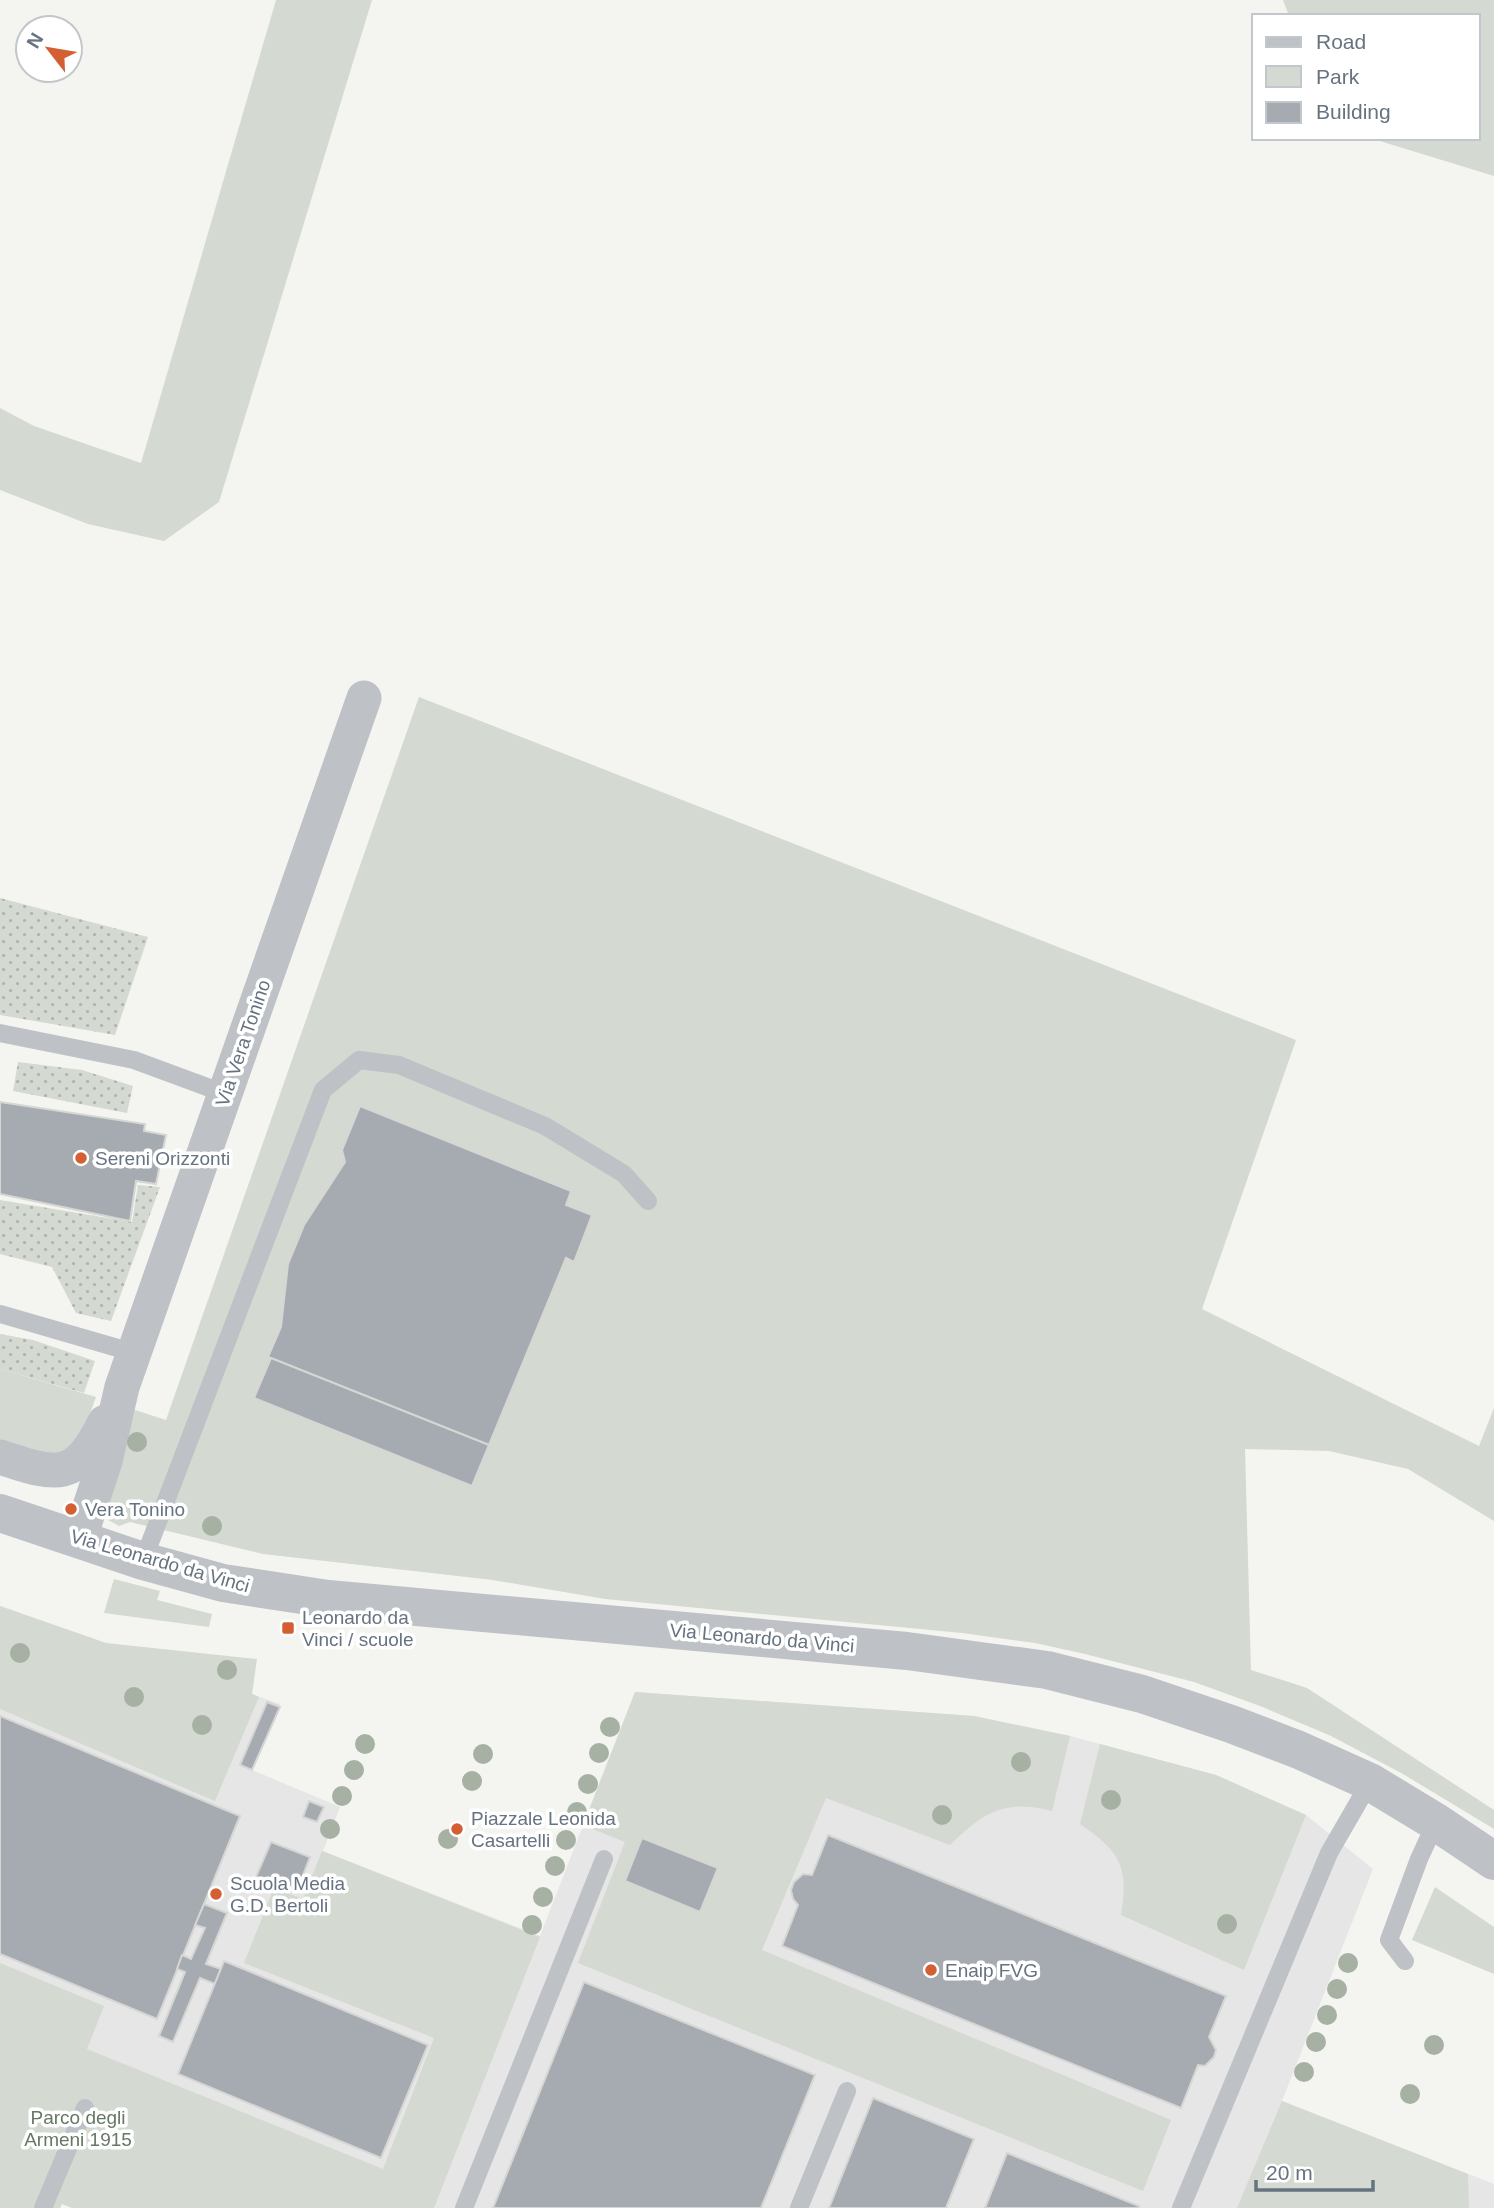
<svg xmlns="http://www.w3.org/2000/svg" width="1494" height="2208" viewBox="0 0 1494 2208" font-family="Arial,sans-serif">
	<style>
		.built { fill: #e5e6e5 }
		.green { fill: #d4d9d1 }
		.garden { fill: url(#garden-dots) }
		.building { fill: #a5abb1; stroke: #d6d6d4; stroke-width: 2 }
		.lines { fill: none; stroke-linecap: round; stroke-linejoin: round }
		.service { stroke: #bec1c5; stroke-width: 18 }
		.minor { stroke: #bec1c5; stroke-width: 35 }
		.tertiary { stroke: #bec1c5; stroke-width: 38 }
		.tree { fill: #a6b0a3 }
		.poi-dot { fill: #d45f32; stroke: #fff; stroke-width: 2.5 }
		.labels { text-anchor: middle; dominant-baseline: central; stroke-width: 7; stroke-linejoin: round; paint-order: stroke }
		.street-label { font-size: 19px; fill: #667380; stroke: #fff }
		.poi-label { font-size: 19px; fill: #667380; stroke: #fff; text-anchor: start }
		.park-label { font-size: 19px; fill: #677864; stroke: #fff }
	</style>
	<defs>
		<pattern id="garden-dots" width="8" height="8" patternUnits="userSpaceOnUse" patternTransform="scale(1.75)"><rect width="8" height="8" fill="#d4d9d1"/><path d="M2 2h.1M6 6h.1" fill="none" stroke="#b0b4af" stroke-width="1.8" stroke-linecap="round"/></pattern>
	</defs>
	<rect width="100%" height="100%" fill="#f4f5f1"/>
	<!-- built -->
	<polygon class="built" points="0,1606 280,1704 252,1770 340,1807 323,1851 540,1936 635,1692 974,1716 1070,1736 1216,1775 1306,1815 1373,1869 1282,2101 1494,2184 1494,2208 434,2208 439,2192 86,2049 0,2016"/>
	<!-- green -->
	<g class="green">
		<polygon points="276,0 372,0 219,502 164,541 88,524 0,490 0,408 34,426 141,463"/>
		<polygon points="1283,0 1494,0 1494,176 1370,138 1478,138 1478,16 1289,16"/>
		<polygon points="419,697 1296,1040 1202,1309 1479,1446 1494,1408 1494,1521 1408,1469 1329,1451 1245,1449 1251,1670 1307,1688 1494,1810 1494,1829 1403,1774 1331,1736 1260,1706 1194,1682 1085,1654 1035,1643 962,1633 605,1599 493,1580 263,1554 130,1522 119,1526 108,1520 102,1509 135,1410 166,1420"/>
		<path d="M 0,1369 L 96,1397 C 86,1424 81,1441 56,1457 L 0,1445 Z"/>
		<polygon points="114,1579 160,1591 157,1600 212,1614 209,1627 104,1613"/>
		<polygon points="0,1606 106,1643 257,1659 252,1694 259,1697 215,1801 0,1709"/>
		<path d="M 635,1692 L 974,1716 L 1070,1736 L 1052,1811 C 1004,1799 984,1812 950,1845 L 826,1798 L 762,1950 L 1171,2120 L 1143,2191 L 578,1963 L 625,1842 L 583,1825 Z"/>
		<path d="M 1100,1744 L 1216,1775 L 1306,1815 L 1244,1970 L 1121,1915 C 1129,1865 1120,1852 1080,1824 Z"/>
		<polygon points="322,1851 540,1937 434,2208 72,2208 62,2204 60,2208 0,2208 0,1963 104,2006 87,2049 383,2169 434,2038 244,1963 274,1888 303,1899"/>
		<polygon points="1435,1887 1494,1927 1494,1974 1412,1940"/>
		<polygon points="1282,2101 1468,2174 1469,2208 1237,2208"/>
	</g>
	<!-- garden -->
	<g class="garden">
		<polygon points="0,898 148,937 115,1035 0,1015"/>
		<polygon points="18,1062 82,1070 133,1086 127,1113 13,1091"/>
		<polygon points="138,1185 160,1187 111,1321 76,1313 52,1267 0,1254 0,1200 132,1222"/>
		<polygon points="0,1334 33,1340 95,1361 84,1393 0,1369"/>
	</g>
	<!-- building -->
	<g class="building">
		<polygon points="0,1102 145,1124 144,1131 166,1135 156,1184 136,1181 130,1221 0,1194"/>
		<polygon points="360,1106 571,1191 566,1205 592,1215 574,1262 566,1258 489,1445 268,1357 281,1327 288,1264 304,1225 345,1162 342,1150"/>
		<polygon points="271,1358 489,1445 472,1486 254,1398"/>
		<polygon points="267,1702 280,1707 252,1770 240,1765"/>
		<polygon points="0,1716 240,1816 157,2019 0,1954"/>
		<polygon points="309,1801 324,1807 317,1822 303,1817"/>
		<polygon points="828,1835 1226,1996 1209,2037 1216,2050 1214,2057 1205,2066 1198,2065 1181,2108 782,1946 798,1905 793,1899 791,1890 794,1882 803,1874 812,1875"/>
		<polygon points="642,1838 718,1868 700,1912 625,1881"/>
		<polygon points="271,1842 310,1857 296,1893 256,1877"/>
		<polygon points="204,1904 227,1913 206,1964 221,1969 215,1984 200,1978 173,2042 159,2036 185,1972 177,1969 182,1955 191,1959 205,1928 195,1925"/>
		<polygon points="224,1961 428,2045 381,2158 178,2074"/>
		<polygon points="584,1982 815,2075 761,2208 493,2208"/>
		<polygon points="873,2098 974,2139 946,2208 829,2208"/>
		<polygon points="1007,2153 1139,2206 1138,2208 985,2208"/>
	</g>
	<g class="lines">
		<!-- service -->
		<g class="service">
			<polyline points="0,1033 134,1060 226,1094"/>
			<polyline points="0,1314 135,1353"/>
			<polyline points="143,1561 323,1090 359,1060 399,1065 545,1126 624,1174 648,1201"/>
			<polyline points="1405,1961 1389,1940 1419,1859 1436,1822"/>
			<polyline points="43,2208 85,2108"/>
			<polyline points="464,2208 604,1859"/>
			<polyline points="799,2208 847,2091"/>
			<polyline points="1181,2208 1329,1853 1370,1782"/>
		</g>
		<!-- minor -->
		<g class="minor">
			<path d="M 0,1457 C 58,1476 75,1482 105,1422"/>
			<polyline points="79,1540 105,1461 122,1387 364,698"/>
		</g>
		<!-- tertiary -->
		<polyline class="tertiary" points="0,1513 143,1561 223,1583 328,1599 907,1651 1047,1670 1142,1694 1231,1724 1299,1750 1370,1782 1436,1822 1494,1861"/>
	</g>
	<!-- trees -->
	<g class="tree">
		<circle cx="137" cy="1442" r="10"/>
		<circle cx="212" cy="1526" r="10"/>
		<circle cx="20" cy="1653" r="10"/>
		<circle cx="227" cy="1670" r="10"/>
		<circle cx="134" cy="1697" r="10"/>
		<circle cx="202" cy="1725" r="10"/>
		<circle cx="610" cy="1727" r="10"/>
		<circle cx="365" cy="1744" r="10"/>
		<circle cx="599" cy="1753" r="10"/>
		<circle cx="483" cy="1754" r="10"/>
		<circle cx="1021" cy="1762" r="10"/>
		<circle cx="354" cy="1770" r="10"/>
		<circle cx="472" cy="1781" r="10"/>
		<circle cx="588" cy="1784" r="10"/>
		<circle cx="342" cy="1796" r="10"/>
		<circle cx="1111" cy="1800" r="10"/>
		<circle cx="577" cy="1812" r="10"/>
		<circle cx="942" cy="1815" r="10"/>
		<circle cx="330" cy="1829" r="10"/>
		<circle cx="448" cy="1839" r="10"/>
		<circle cx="566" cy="1840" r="10"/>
		<circle cx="555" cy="1866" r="10"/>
		<circle cx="543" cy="1897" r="10"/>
		<circle cx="1227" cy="1924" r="10"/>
		<circle cx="532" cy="1925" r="10"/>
		<circle cx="1348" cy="1963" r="10"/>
		<circle cx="1337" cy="1989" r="10"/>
		<circle cx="1327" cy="2015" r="10"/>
		<circle cx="1316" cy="2042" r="10"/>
		<circle cx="1434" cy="2045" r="10"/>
		<circle cx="1304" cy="2072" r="10"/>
		<circle cx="1410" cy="2094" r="10"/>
	</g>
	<!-- markers -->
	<g class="poi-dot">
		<circle cx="81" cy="1158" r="7"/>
		<circle cx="71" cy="1509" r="7"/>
		<rect x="281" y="1621" width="14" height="14" rx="3.5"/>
		<circle cx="457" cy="1829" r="7"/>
		<circle cx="216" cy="1894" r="7"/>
		<circle cx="931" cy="1970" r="7"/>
	</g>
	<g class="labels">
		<!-- street labels -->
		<g class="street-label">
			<text transform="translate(243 1043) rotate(-71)">Via Vera Tonino</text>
			<text transform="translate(160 1561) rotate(16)">Via Leonardo da Vinci</text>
			<text transform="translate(762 1638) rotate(5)">Via Leonardo da Vinci</text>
		</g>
		<!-- poi labels -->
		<g class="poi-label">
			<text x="95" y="1158">Sereni Orizzonti</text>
			<text x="85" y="1509">Vera Tonino</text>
			<text x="302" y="1617">Leonardo da<tspan x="302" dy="22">Vinci / scuole</tspan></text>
			<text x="471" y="1818">Piazzale Leonida<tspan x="471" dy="22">Casartelli</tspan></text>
			<text x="230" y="1883">Scuola Media<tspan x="230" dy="22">G.D. Bertoli</tspan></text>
			<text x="945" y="1970">Enaip FVG</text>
		</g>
		<!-- park labels -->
		<g class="park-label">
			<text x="78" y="2117">Parco degli<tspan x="78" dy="22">Armeni 1915</tspan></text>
		</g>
	</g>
	<!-- legend -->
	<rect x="1252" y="14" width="228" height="126" fill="#ffffff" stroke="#c2c7cc" stroke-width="2"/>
	<rect x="1266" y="37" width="35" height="10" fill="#bec1c5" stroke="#c2c7cc" stroke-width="2"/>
	<text x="1316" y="49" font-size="21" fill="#667380">Road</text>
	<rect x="1266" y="66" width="35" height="21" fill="#d4d9d1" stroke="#c2c7cc" stroke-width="2"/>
	<text x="1316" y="84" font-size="21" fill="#667380">Park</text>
	<rect x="1266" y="102" width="35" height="21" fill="#a5abb1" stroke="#c2c7cc" stroke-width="2"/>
	<text x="1316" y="119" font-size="21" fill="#667380">Building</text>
	<!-- north arrow -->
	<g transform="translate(49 49) rotate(301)"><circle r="33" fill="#ffffff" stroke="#c2c7cc" stroke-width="2"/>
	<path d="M0-5L12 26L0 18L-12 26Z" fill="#d45f32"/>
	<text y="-10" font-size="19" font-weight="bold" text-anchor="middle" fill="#667380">N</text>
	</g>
	<!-- scale -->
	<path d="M1256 2180v10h117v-10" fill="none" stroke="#667380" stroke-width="3.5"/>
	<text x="1266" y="2180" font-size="21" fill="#667380" stroke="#ffffff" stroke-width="5" paint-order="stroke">20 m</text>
</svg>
